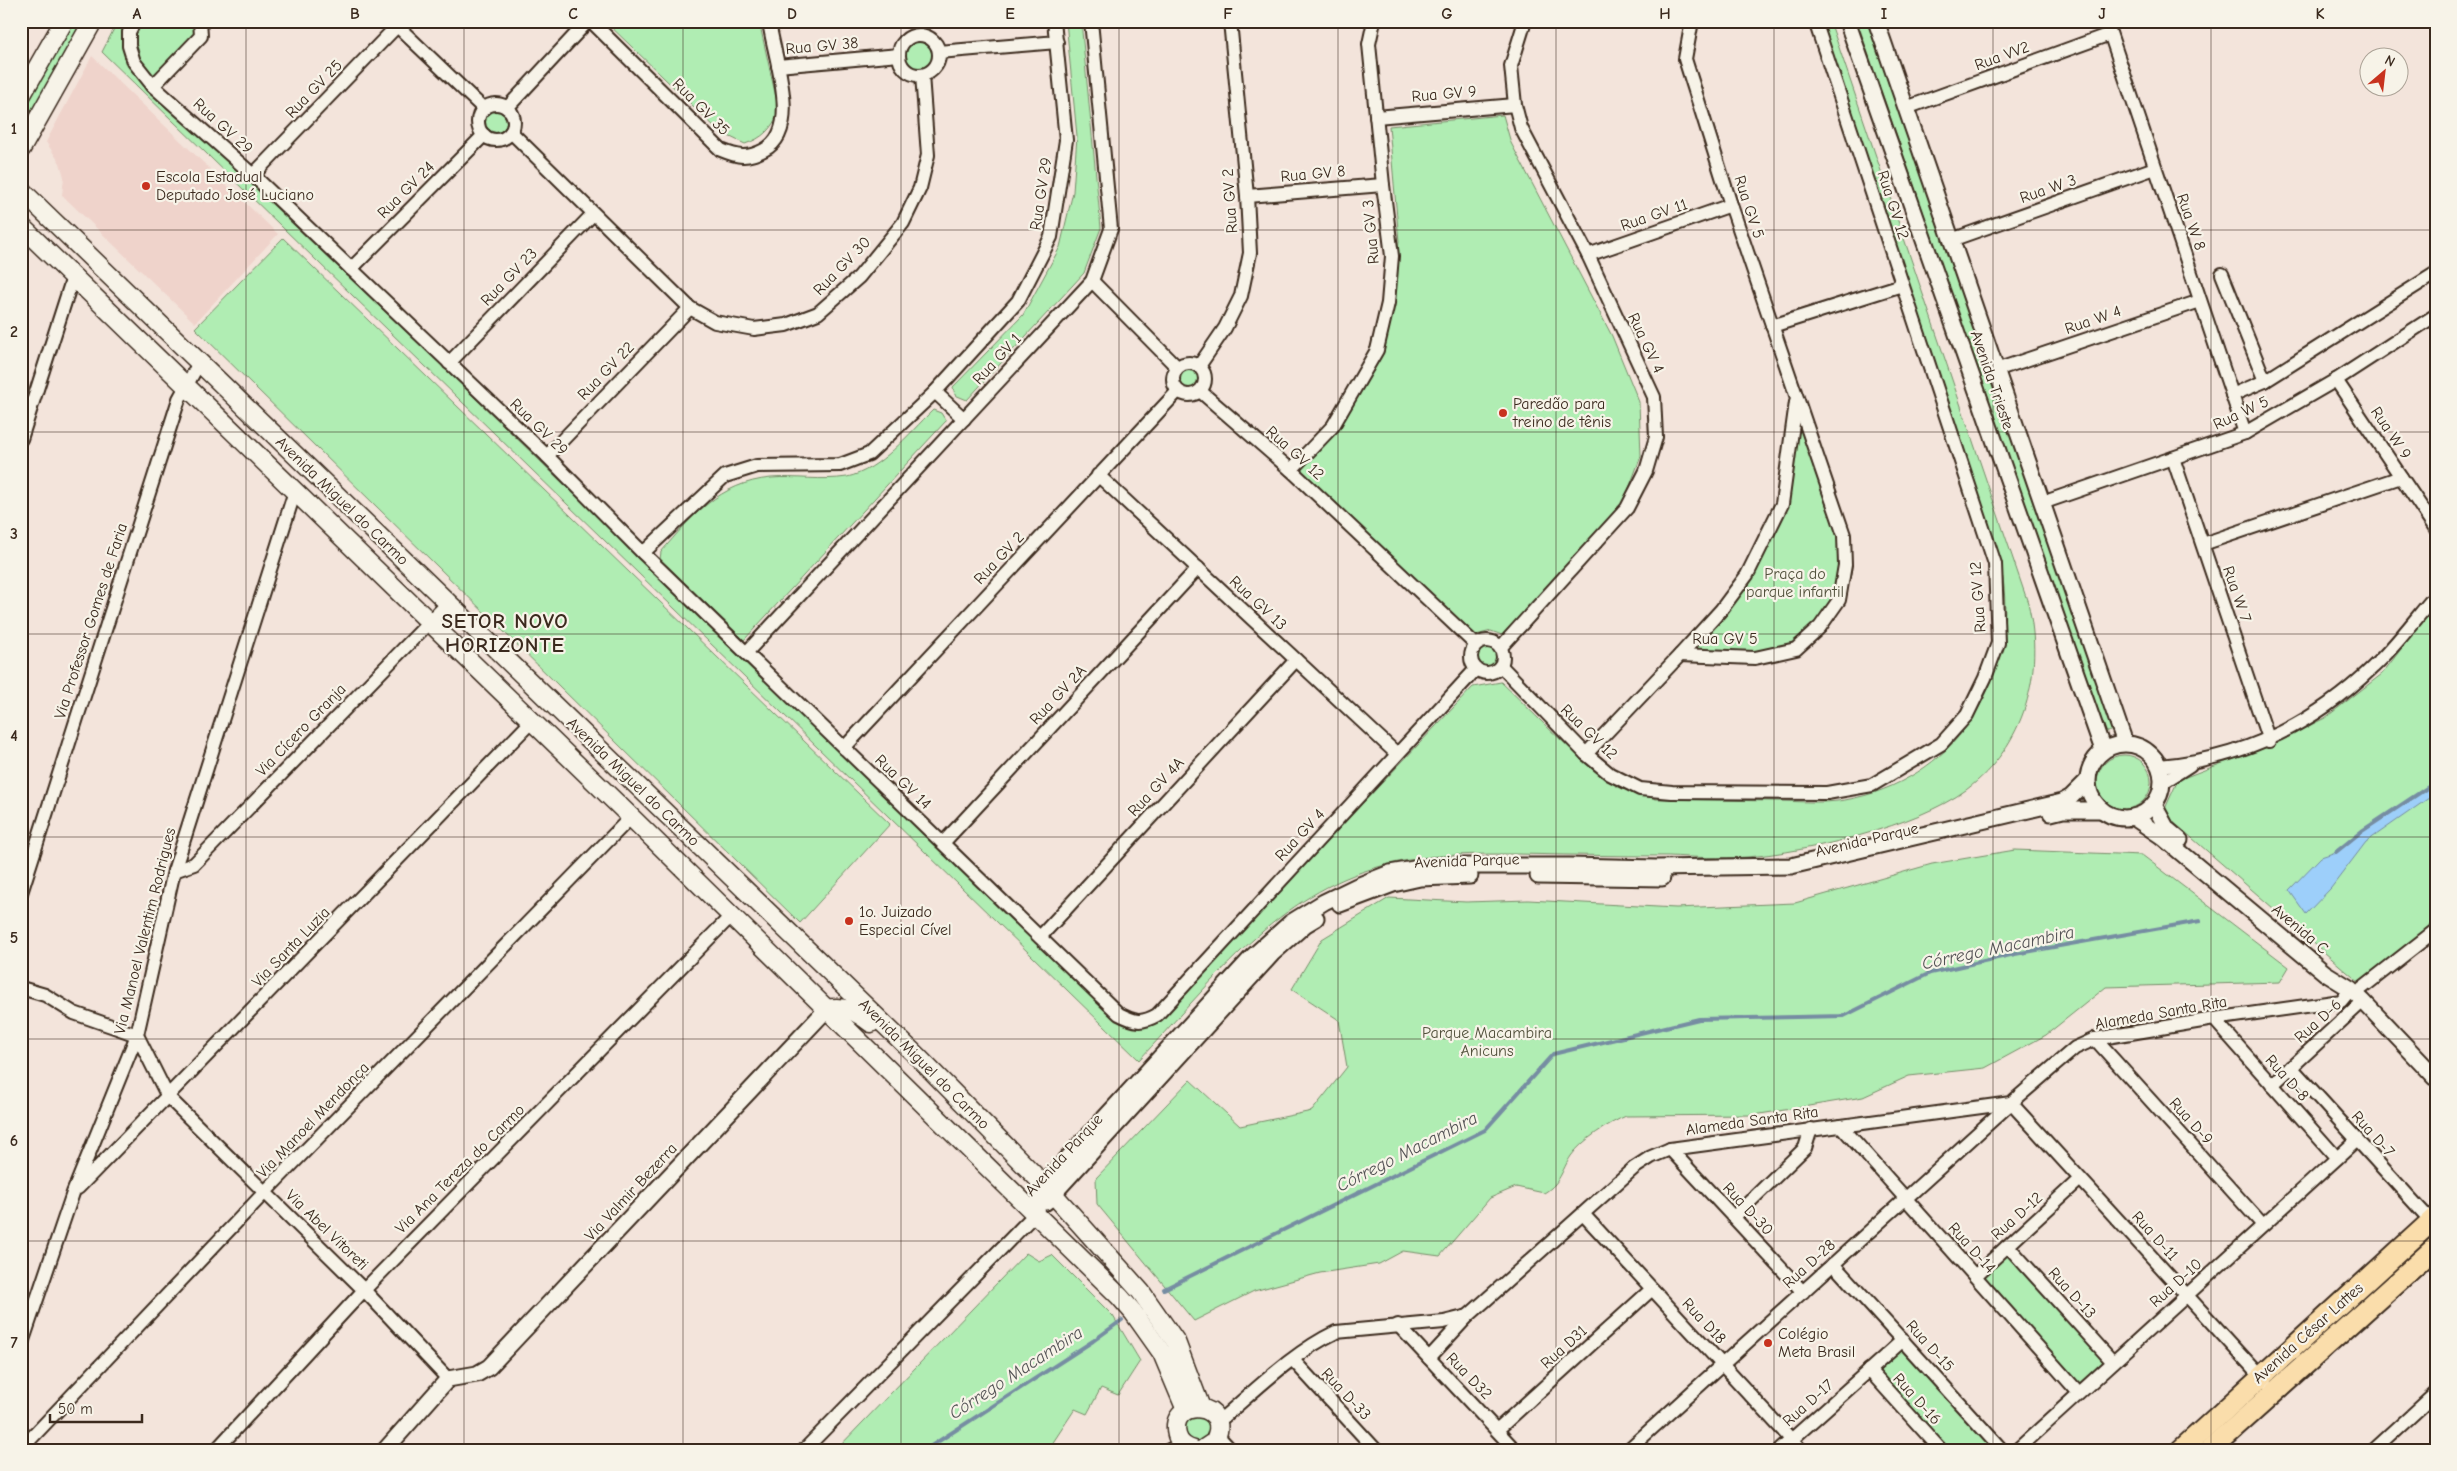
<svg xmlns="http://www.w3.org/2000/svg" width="2457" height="1471" viewBox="0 0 2457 1471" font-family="'Comic Neue',sans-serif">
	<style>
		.built { fill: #efd3cb }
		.green { fill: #b0edb3; stroke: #768c68 }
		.water { fill: #9dcffa; stroke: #768da2 }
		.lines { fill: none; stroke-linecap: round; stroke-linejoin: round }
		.stream { stroke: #768da2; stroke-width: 4 }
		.minor-casing { stroke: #3b2a1e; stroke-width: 16 }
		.tertiary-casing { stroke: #3b2a1e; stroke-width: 19 }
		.secondary-casing { stroke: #3b2a1e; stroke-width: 21 }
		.primary-casing { stroke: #3b2a1e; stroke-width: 24 }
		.minor { stroke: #f7f3e8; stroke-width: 12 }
		.tertiary { stroke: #f7f3e8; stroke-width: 15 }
		.secondary { stroke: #f7f3e8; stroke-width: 18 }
		.primary { stroke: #faddab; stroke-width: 20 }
		.grid { fill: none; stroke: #3b2a1e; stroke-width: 1; stroke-opacity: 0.55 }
		.poi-dot { fill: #c8321e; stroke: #f7f3e8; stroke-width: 2 }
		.labels { text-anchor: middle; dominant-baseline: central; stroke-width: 4.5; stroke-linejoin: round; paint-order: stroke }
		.street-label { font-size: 16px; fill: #3b2a1e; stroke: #f7f3e8 }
		.poi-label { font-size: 16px; fill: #3b2a1e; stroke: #f7f3e8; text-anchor: start }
		.park-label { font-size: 16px; fill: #52513c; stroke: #f7f3e8 }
		.water-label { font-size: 18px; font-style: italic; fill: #545355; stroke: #f7f3e8 }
		.district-label { font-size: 21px; font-weight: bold; letter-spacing: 1px; fill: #3b2a1e; stroke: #f7f3e8 }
		.neatline { fill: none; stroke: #3b2a1e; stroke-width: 2 }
		.grid-label { font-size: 16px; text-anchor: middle; font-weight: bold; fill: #3b2a1e }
	</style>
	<rect width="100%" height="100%" fill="#f3e4db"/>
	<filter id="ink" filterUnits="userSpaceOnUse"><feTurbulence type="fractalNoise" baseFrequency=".02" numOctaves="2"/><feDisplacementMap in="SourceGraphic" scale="10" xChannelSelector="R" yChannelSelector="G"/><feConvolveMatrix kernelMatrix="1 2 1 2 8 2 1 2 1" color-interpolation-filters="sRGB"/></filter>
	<g filter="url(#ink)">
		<!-- built -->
		<polygon class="built" points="92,56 278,234 195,323 62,195 64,177 60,163 46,142"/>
		<!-- green -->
		<g class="green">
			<polygon points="70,21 86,21 21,139 21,108"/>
			<path d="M 118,21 L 128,21 L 129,64 L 133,72 L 439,363 L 1120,1023 L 1134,1027 L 1147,1026 L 1250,922 L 1473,687 L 1501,682 C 1547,725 1593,781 1656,799 C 1695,800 1734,800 1773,801 C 1797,801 1821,804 1845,800 C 1953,781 2017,685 2003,578 L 1819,21 L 1830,21 L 2028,603 C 2045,672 2025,746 1966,790 C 1917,826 1808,852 1747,857 C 1721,859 1694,857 1668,856 C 1617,856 1567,855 1516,854 C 1466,854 1419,854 1371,869 C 1272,899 1207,988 1139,1060 L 102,52 Z"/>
			<path d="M 138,21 L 196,21 L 198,35 L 153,82 C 139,63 125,45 138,21 Z"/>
			<path d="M 605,21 L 759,21 L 779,111 C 772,129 763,138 745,144 L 720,132 Z"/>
			<polygon points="1066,21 1081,21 1101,228 1084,273 967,400 955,395 953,387 1023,315 1060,247 1073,192 1077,136"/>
			<polygon points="1857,21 1867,21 2113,730 2104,733"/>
			<circle cx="919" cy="55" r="14"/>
			<circle cx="496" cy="122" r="12"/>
			<polygon points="1503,115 1511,143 1612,336 1639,402 1641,456 1622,507 1502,635 1491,631 1476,635 1299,469 1345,418 1379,361 1392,314 1399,241 1389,126"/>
			<polygon points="283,238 890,824 800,923 195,328"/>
			<circle cx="1188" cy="378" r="12"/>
			<path d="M 933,410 L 941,413 L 946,421 L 744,640 L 660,559 L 661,552 C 692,516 719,483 771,478 C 795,476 822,481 847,477 C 881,470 908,434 933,410 Z"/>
			<polygon points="1798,416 1841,535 1836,599 1794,646 1755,654 1704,653 1694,646 1774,531"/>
			<polygon points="2436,603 2436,920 2361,984 2163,813 2178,780 2270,745 2325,718 2382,674"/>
			<circle cx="1487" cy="657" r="12"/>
			<circle cx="2124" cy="782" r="27"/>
			<path d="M 2015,850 L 2142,855 L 2289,967 L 2280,982 L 2106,987 L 2046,1035 L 1985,1068 L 1909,1076 L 1863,1097 L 1754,1115 L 1626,1116 C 1609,1123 1582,1140 1571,1156 C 1561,1171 1561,1183 1544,1193 L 1516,1187 L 1490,1198 L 1440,1256 L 1403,1251 L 1379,1264 L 1320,1273 L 1254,1291 L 1194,1321 L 1097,1204 L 1096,1178 L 1190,1080 L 1240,1126 L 1312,1111 L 1347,1067 L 1339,1020 L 1292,989 L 1322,939 L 1389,898 L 1466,902 L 1528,900 L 1676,908 L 1795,903 L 1932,864 Z"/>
			<polygon points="2009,1251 2109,1362 2078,1388 1980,1279"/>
			<polygon points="1026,1253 1039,1261 1052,1255 1113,1316 1140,1361 1118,1395 1101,1388 1087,1414 1075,1409 1048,1450 836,1450"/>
			<polygon points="1902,1345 2000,1450 1944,1450 1873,1372"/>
			<polygon points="1207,1417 1213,1430 1199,1444 1189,1441 1184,1432 1188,1418"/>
		</g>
		<!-- water -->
		<polygon class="water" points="2436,782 2436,793 2366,842 2331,888 2306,914 2289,890 2321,857 2336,852 2362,831"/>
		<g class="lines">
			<!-- stream -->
			<g class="stream">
				<polyline points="2336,852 2362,831 2436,782"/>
				<polyline points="1164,1289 1485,1130 1553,1054 1699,1019 1844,1016 1930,973 2015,954 2200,921"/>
				<polyline points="925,1450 1093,1341 1122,1320"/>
			</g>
			<defs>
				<g id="minor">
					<path d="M 135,21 L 129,32 L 129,46 L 134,62 L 153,86 L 253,175 L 547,456 L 643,553 L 1119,1014 C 1135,1022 1141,1024 1157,1015 L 1476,669"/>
					<polyline points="392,21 484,109"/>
					<path d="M 591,21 L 721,150 C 738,157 747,159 764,150 C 803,130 773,55 769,21"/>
					<polyline points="2106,21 2245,433"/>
					<circle cx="919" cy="55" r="20"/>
					<polyline points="939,52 1057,42"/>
					<polyline points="778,66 899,55"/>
					<polyline points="153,86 201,36 200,21"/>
					<circle cx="496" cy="122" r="18"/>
					<polyline points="507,108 588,21"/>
					<polyline points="1906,108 2110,34"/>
					<polyline points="1376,117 1515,105"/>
					<polyline points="511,132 690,308 715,322 754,329 786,325 818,313 859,277 903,223 920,188 928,155 922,75"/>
					<polyline points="253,175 397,26"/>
					<polyline points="1247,196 1383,185"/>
					<polyline points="1951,240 2155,168"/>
					<polyline points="1588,255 1731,205"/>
					<polyline points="351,269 484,135"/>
					<polyline points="2222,274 2265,381"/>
					<polyline points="1092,281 1177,367"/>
					<polyline points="1772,326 1902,285"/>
					<circle cx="1189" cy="379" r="16"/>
					<polyline points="449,363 593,214"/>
					<polyline points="1199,366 1225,328 1241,296 1250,253 1247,196 1230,21"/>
					<polyline points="1996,370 2200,301"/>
					<polyline points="2336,380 2436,529"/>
					<polyline points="1200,391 1291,470 1476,645"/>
					<polyline points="935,392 964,419"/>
					<polyline points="2232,395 2265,381 2436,273"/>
					<polyline points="21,439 73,277"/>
					<polyline points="547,456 690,308"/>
					<polyline points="2173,458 2269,741"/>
					<polyline points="1291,470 1333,426 1377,350 1388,303 1392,256 1383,185 1369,44 1374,21"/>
					<polyline points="1098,475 1397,754"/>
					<polyline points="2042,503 2245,433 2336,380 2436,315"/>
					<polyline points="2203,544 2401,477"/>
					<polyline points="643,553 725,476 757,466 840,465 869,454 935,392 1018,301 1051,237 1066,140 1054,21"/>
					<circle cx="1487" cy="657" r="16"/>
					<polyline points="1501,647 1627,508 1646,471 1656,437 1654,397 1588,255 1521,128 1515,105 1511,66 1525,21"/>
					<polyline points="746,653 1092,281 1111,229 1091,21"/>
					<polyline points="1680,655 1755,658 1796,649 1820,627 1839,600 1845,565 1844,535 1731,205 1685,59 1692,21"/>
					<polyline points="1501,666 1586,754 1610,774 1640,789 1672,792 1827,793 1872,785 1941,744 1967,715 1985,678 1998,643 1995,564 1815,21"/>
					<polyline points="844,748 1178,391"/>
					<polyline points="1586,754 1680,655 1721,610 1747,575 1782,504 1796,402"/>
					<path d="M 2159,766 C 2243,759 2313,725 2373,667 C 2396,646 2415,619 2436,595"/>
					<polyline points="2162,783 2190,765"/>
					<polyline points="943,843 1198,568"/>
					<polyline points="174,871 194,864 448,603"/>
					<polyline points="21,893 179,399 199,363"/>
					<polyline points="1040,937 1296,660"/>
					<polyline points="21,988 45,995 74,1013 137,1035 168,1097 364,1290 448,1379"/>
					<polyline points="2362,988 2436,930"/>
					<polyline points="2214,1019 2337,1158"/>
					<polyline points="2095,1039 2263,1225"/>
					<polyline points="2291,1067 2431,1221"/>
					<polyline points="2272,1085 2363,1001"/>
					<polyline points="2011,1103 2266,1382"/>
					<polyline points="1841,1126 2079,1393"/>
					<polyline points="1670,1149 1803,1292"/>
					<polyline points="78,1188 531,722"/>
					<polyline points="1583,1214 1801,1450"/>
					<polyline points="1734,1217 1805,1148 1811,1129"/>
					<polyline points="2008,1246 2113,1362"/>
					<polyline points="1833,1264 2002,1450"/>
					<polyline points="1975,1276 2080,1179"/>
					<polyline points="1398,1325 1515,1450"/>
					<polyline points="21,1346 73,1193 137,1035 174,871 295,491"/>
					<polyline points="1429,1358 1468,1316"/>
					<polyline points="1293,1360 1376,1450"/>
					<polyline points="1869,1370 1941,1450"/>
					<path d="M 1218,1422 C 1255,1391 1292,1353 1336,1332 L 1444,1322 L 1468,1316 L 1634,1168 L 1651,1157 L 1670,1149 L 2011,1103"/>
					<polyline points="1497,1430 1652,1289"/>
					<polyline points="1218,1436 1231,1450"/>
					<polyline points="21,1449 265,1192 631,817"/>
					<polyline points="216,1450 364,1290 731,916"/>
					<polyline points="804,1450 1036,1213"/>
					<polyline points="1169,1450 1183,1445"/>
					<polyline points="1628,1450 2011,1103 2075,1048 2095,1039 2214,1019 2341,1001 2351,989"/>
					<polyline points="1780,1450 1903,1340"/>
					<polyline points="2017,1450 2357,1140"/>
					<polyline points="2374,1450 2436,1393"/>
				</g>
				<g id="tertiary">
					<polyline points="1847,21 2103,750"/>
					<polyline points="1876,21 2125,743"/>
					<circle cx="2125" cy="781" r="37"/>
					<polyline points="2154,805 2167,829 2180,840"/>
					<polyline points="2051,813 2063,810 2101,810"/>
					<polyline points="2133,817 2161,836 2325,973 2351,989 2363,1001 2436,1078"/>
					<polyline points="1538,876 1662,878"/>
					<polyline points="1340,904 1393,884 1420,878 1470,876"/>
					<polyline points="1046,1202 1272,954 1306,924 1316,918"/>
					<polyline points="1036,1213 1044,1184 1253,956 1290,923 1324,902 1357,886 1390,873 1432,866 1569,866 1656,868 1791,866 2062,802 2071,797 2087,781"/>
					<polyline points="385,1450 448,1379 477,1374 489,1367 827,1009"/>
				</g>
				<g id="secondary">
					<polyline points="21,96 64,21"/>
					<polyline points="21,149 93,21"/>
					<polyline points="21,190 918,1057 1054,1195 1141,1292 1176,1342 1201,1408"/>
					<polyline points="21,226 631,817 1120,1297 1133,1312 1162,1353 1186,1410"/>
					<path d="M 827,1009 C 845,1005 857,1012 871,1023"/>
					<path d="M 1194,1450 C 1186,1448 1179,1443 1177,1435 C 1167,1396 1236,1401 1214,1442 L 1202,1450"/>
				</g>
				<g id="primary">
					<polyline points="2181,1450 2436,1217"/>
					<polyline points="2210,1450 2436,1247"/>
				</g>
			</defs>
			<!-- minor casing -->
			<use href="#minor" class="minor-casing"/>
			<!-- tertiary casing -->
			<use href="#tertiary" class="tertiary-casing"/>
			<!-- secondary casing -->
			<use href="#secondary" class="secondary-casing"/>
			<!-- primary casing -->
			<use href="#primary" class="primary-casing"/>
			<!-- minor -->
			<use href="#minor" class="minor"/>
			<!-- tertiary -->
			<use href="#tertiary" class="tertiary"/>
			<!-- secondary -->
			<use href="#secondary" class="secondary"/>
			<!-- primary -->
			<use href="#primary" class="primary"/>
		</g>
	</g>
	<!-- grid -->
	<path class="grid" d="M 246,21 L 246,1450M 464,21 L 464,1450M 683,21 L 683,1450M 901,21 L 901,1450M 1119,21 L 1119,1450M 1338,21 L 1338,1450M 1556,21 L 1556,1450M 1774,21 L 1774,1450M 1993,21 L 1993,1450M 2211,21 L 2211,1450M 21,230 L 2436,230M 21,432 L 2436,432M 21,634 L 2436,634M 21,837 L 2436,837M 21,1039 L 2436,1039M 21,1241 L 2436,1241"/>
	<!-- markers -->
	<g class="poi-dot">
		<circle cx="146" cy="186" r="5"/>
		<circle cx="1503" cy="413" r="5"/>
		<circle cx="849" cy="921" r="5"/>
		<circle cx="1768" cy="1343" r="5"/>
	</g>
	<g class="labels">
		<!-- street labels -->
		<g class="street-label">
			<text transform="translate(822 46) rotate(-5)">Rua GV 38</text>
			<text transform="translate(2002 56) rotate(-20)">Rua VV2</text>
			<text transform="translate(314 89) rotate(-46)">Rua GV 25</text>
			<text transform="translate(1444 94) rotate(-5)">Rua GV 9</text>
			<text transform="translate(701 107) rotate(45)">Rua GV 35</text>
			<text transform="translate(223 126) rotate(42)">Rua GV 29</text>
			<text transform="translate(1313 174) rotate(-5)">Rua GV 8</text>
			<text transform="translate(2048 189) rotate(-19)">Rua W 3</text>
			<text transform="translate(406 190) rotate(-45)">Rua GV 24</text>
			<text transform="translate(1041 194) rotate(-81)">Rua GV 29</text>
			<text transform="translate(1230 201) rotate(-94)">Rua GV 2</text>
			<text transform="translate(1893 205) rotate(72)">Rua GV 12</text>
			<text transform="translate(1749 207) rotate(72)">Rua GV 5</text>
			<text transform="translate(1654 215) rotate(-19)">Rua GV 11</text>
			<text transform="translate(2191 222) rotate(71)">Rua W 8</text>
			<text transform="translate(1371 232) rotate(-95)">Rua GV 3</text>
			<text transform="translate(842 266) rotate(-46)">Rua GV 30</text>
			<text transform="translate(509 277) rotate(-46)">Rua GV 23</text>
			<text transform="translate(2093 320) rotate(-19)">Rua W 4</text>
			<text transform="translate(1646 343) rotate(65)">Rua GV 4</text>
			<text transform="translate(997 359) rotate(-47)">Rua GV 1</text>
			<text transform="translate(606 371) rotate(-46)">Rua GV 22</text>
			<text transform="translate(1992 380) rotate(71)">Avenida Trieste</text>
			<text transform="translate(2241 413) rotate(-25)">Rua W 5</text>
			<text transform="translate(539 427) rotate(44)">Rua GV 29</text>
			<text transform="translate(2391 433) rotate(56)">Rua W 9</text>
			<text transform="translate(1295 453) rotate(42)">Rua GV 12</text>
			<text transform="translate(342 501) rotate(44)">Avenida Miguel do Carmo</text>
			<text transform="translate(999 558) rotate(-47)">Rua GV 2</text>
			<text transform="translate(2237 594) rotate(71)">Rua W 7</text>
			<text transform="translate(1978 597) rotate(-94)">Rua GV 12</text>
			<text transform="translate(1258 603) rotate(43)">Rua GV 13</text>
			<text transform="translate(91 621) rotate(-72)">Via Professor Gomes de Faria</text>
			<text x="1725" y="639">Rua GV 5</text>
			<text transform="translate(1058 695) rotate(-47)">Rua GV 2A</text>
			<text transform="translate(301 730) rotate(-46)">Via Cícero Granja</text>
			<text transform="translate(1589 732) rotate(44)">Rua GV 12</text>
			<text transform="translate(633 782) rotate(44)">Avenida Miguel do Carmo</text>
			<text transform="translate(903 782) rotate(44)">Rua GV 14</text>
			<text transform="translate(1156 787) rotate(-47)">Rua GV 4A</text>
			<text transform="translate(1300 835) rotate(-47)">Rua GV 4</text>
			<text transform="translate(1867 840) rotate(-13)">Avenida Parque</text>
			<text transform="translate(1467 861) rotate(-2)">Avenida Parque</text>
			<text transform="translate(2300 929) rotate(40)">Avenida C</text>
			<text transform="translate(145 931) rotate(-76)">Via Manoel Valentim Rodrigues</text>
			<text transform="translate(291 947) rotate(-46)">Via Santa Luzia</text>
			<text transform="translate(2161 1013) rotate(-10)">Alameda Santa Rita</text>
			<text transform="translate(2318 1021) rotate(-42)">Rua D-6</text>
			<text transform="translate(924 1064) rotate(45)">Avenida Miguel do Carmo</text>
			<text transform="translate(2287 1078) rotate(48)">Rua D-8</text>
			<text transform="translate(313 1120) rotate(-46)">Via Manoel Mendonça</text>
			<text transform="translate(1752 1121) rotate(-8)">Alameda Santa Rita</text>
			<text transform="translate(2191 1121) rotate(48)">Rua D-9</text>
			<text transform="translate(2373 1134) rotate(48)">Rua D-7</text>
			<text transform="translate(1064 1155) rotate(-47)">Avenida Parque</text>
			<text transform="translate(460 1169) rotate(-45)">Via Ana Tereza do Carmo</text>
			<text transform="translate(631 1192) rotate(-47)">Via Valmir Bezerra</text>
			<text transform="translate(1748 1209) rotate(47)">Rua D-30</text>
			<text transform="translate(2017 1216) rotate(-42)">Rua D-12</text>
			<text transform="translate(327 1230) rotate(44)">Via Abel Vitoreti</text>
			<text transform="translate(2155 1236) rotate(48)">Rua D-11</text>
			<text transform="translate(1972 1248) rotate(48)">Rua D-14</text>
			<text transform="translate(1809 1264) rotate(-42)">Rua D-28</text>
			<text transform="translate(2176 1283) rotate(-42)">Rua D-10</text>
			<text transform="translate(2072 1293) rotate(48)">Rua D-13</text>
			<text transform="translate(1704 1321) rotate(47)">Rua D18</text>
			<text transform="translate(2308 1333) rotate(-42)">Avenida César Lattes</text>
			<text transform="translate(1930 1346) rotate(48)">Rua D-15</text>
			<text transform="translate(1564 1347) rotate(-42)">Rua D31</text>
			<text transform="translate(1469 1376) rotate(46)">Rua D32</text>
			<text transform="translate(1346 1394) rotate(47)">Rua D-33</text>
			<text transform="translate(1917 1399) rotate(48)">Rua D-16</text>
			<text transform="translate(1808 1403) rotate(-42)">Rua D-17</text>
		</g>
		<!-- poi labels -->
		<g class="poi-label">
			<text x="156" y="177">Escola Estadual<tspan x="156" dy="18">Deputado José Luciano</tspan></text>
			<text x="1513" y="404">Paredão para<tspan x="1513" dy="18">treino de tênis</tspan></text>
			<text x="859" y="912">1o. Juizado<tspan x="859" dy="18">Especial Cível</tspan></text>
			<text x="1778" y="1334">Colégio<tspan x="1778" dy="18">Meta Brasil</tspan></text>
		</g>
		<!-- park labels -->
		<g class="park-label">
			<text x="1795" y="574">Praça do<tspan x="1795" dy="18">parque infantil</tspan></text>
			<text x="1487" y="1033">Parque Macambira<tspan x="1487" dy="18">Anicuns</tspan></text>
		</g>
		<!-- water labels -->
		<g class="water-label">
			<text transform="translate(1998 948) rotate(-12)">Córrego Macambira</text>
			<text transform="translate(1407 1152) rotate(-27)">Córrego Macambira</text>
			<text transform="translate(1016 1373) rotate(-33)">Córrego Macambira</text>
		</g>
		<!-- district labels -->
		<g class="district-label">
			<text x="505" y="621">SETOR NOVO<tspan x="505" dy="24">HORIZONTE</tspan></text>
		</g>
	</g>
	<!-- margin -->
	<rect width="2457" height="1471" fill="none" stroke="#f7f3e8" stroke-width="55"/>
	<!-- north arrow -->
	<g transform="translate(2384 72) rotate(28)"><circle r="24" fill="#f7f3e8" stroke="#aca397"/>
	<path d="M0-4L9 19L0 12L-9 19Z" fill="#c8321e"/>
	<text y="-8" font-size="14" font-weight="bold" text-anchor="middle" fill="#3b2a1e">N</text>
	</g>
	<!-- scale -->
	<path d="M50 1414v8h92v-8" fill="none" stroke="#3b2a1e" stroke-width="2.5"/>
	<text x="58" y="1414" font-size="15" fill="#3b2a1e" stroke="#f7f3e8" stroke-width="4" paint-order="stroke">50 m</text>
	<rect x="28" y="28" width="2402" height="1416" class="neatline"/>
	<g class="grid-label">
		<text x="137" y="19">A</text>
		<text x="355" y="19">B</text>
		<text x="573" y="19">C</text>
		<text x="792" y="19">D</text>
		<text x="1010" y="19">E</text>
		<text x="1228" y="19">F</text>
		<text x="1447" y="19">G</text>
		<text x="1665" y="19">H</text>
		<text x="1884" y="19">I</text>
		<text x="2102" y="19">J</text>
		<text x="2320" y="19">K</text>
		<text x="14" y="134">1</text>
		<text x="14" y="337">2</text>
		<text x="14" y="539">3</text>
		<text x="14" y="741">4</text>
		<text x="14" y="943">5</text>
		<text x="14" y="1146">6</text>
		<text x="14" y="1348">7</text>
	</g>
</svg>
